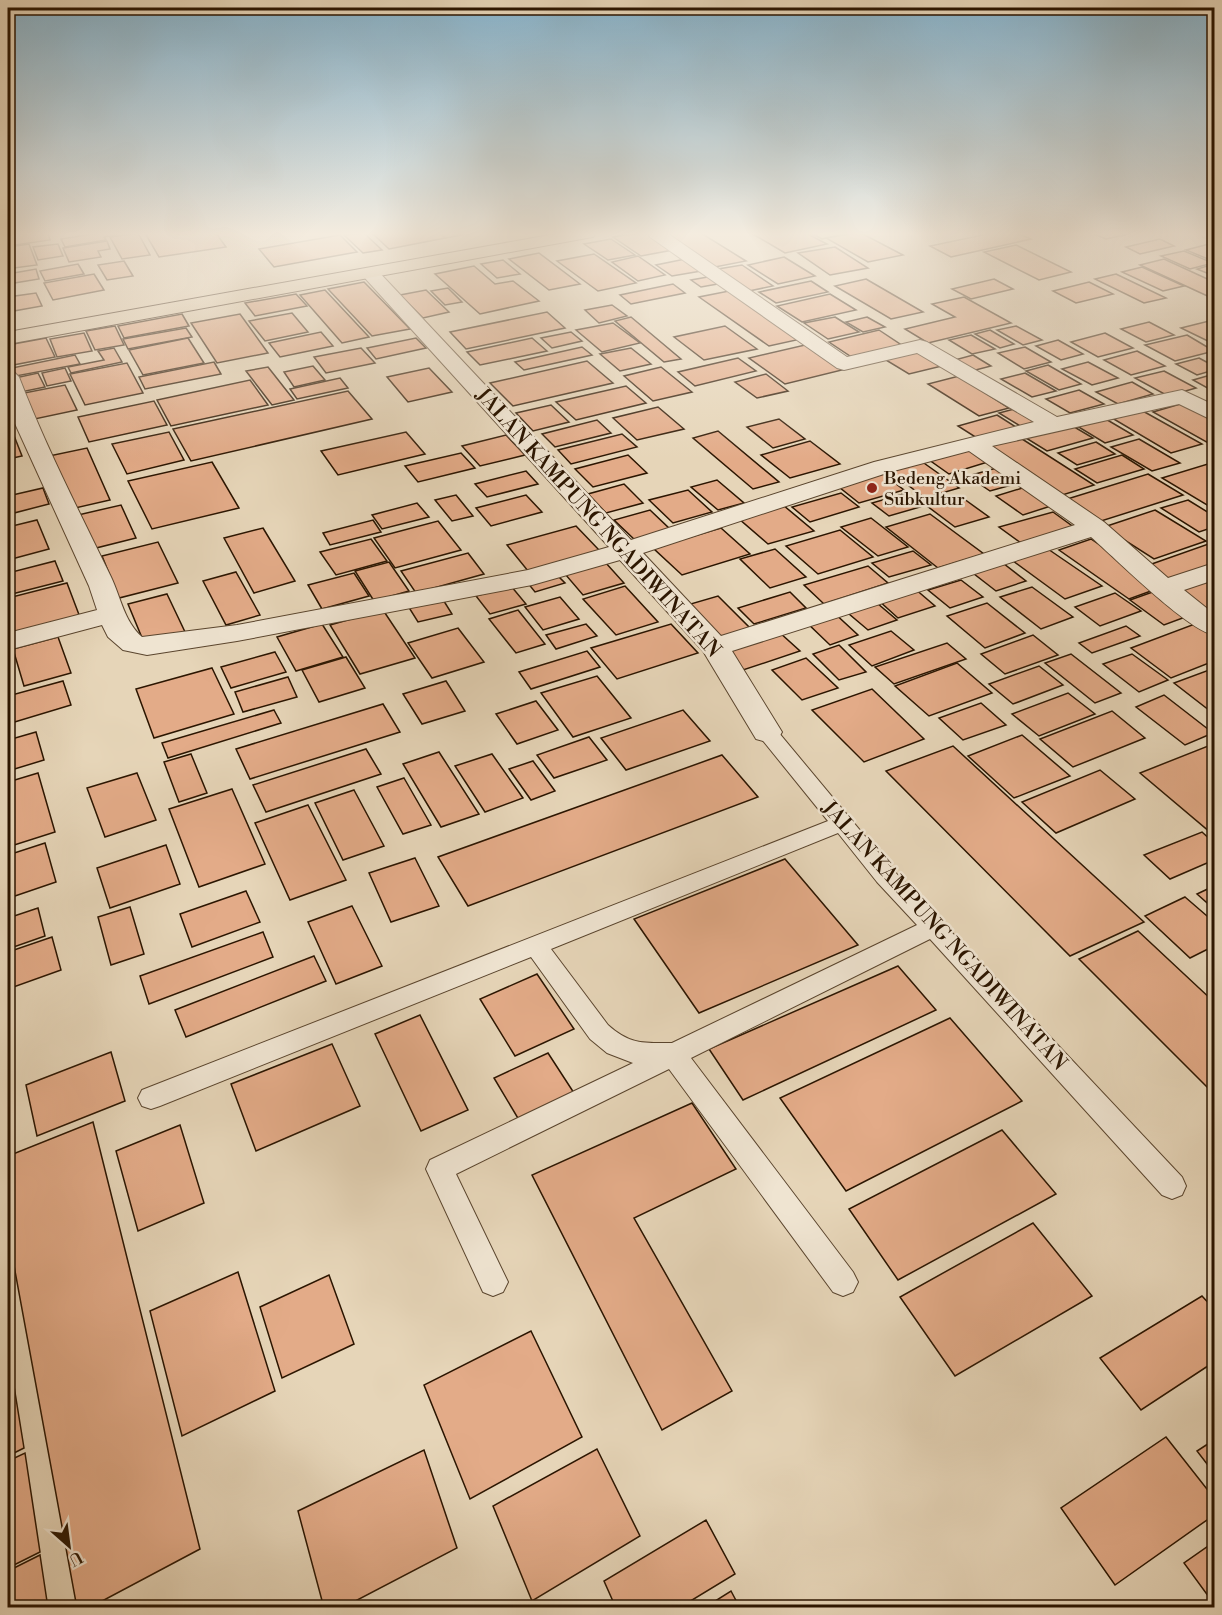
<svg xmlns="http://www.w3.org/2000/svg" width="1222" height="1615" viewBox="0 0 1222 1615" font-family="'Libre Bodoni',serif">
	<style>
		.building { fill: #e3ab88; stroke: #2b1500; stroke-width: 1.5 }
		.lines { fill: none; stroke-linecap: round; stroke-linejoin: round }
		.service-casing { stroke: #5a452e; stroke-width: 2 }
		.minor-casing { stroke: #5a452e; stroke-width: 2 }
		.primary-casing { stroke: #2b1500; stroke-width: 2 }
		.service { fill: #efe4d1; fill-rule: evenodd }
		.minor { fill: #efe4d1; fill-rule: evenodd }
		.primary { fill: #e6d5b8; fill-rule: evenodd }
		.poi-dot { fill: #8f2418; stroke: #efe4d1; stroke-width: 2 }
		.labels { text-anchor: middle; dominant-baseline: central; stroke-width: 5; stroke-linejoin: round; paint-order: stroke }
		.far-poi-label { font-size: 18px; fill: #2b1500; stroke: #efe4d1; text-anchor: start }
		.street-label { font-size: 21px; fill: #2b1500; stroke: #efe4d1 }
	</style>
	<rect width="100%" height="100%" fill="#e6d5b8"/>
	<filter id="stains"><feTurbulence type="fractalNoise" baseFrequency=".00333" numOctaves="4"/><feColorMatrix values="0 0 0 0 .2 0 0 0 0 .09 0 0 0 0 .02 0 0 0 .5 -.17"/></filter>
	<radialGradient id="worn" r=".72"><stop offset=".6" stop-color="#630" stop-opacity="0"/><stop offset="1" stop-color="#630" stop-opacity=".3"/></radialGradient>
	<!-- building -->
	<g class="building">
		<polygon points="8,233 48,233 50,240 8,246"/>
		<polygon points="99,233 116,233 117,235 104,237 106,240 65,247 61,239"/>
		<polygon points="138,233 150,255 122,259 110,237"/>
		<polygon points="145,233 216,233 226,247 159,257"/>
		<polygon points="364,233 382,250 363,253 344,235"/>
		<polygon points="372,233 439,233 445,238 389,249"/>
		<polygon points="440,233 471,233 446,238"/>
		<polygon points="638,233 653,233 678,249 641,256 613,237"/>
		<polygon points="662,233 701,233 746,261 715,267"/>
		<polygon points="751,233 806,233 827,244 785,253"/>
		<polygon points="811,233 851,233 822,239"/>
		<polygon points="855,233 861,233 903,255 868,262 826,238"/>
		<polygon points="992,233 1017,233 1031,239 951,257 930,246"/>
		<polygon points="1092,233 1133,233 1106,239"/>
		<polygon points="340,235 357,252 274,267 259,249"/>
		<polygon points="611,239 635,255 608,260 584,244"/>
		<polygon points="1160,239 1174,246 1140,254 1126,247"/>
		<polygon points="107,241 110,249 98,251 101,257 69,262 63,248"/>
		<polygon points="1213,243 1214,258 1208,259 1186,250"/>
		<polygon points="29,244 37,265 14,268 11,261 8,262 8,247"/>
		<polygon points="58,244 63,256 38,260 33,247"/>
		<polygon points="1016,245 1071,272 1039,280 984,252"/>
		<polygon points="835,247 868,268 830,275 798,253"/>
		<polygon points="1184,251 1213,263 1190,269 1161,256"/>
		<polygon points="539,253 580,284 549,290 509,259"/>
		<polygon points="594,254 636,283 598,291 557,261"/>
		<polygon points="638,256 665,275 638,281 612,262"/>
		<polygon points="784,257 815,276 778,284 748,265"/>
		<polygon points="690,258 707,270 672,276 656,265"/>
		<polygon points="1164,259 1214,282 1214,299 1140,265"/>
		<polygon points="503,260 520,274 497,278 481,264"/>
		<polygon points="124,261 133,276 107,280 98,265"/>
		<polygon points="78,264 84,274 45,281 40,271"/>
		<polygon points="1214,264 1214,276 1197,269"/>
		<polygon points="742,265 773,286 749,291 718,269"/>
		<polygon points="474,266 495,284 513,281 539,301 480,314 435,274"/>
		<polygon points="1142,267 1184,286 1163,291 1122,272"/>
		<polygon points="36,269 39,279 8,284 8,274"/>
		<polygon points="94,274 104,290 53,300 44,283"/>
		<polygon points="1116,274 1166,298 1144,303 1095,279"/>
		<polygon points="713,276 723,283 701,287 691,280"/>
		<polygon points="866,279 923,312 891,319 835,286"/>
		<polygon points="994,279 1013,289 971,299 952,289"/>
		<polygon points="811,281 828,292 776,303 759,292"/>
		<polygon points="364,282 410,329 372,336 328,289"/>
		<polygon points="1089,282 1113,294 1076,303 1053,291"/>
		<polygon points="673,284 685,293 631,304 620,295"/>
		<polygon points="448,288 462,302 445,305 431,291"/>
		<polygon points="325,290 369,337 342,343 300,295"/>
		<polygon points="426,290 449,312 423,318 400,295"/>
		<polygon points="729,291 801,339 769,346 699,297"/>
		<polygon points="36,293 42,306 8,312 8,297"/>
		<polygon points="296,294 307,306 255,316 245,303"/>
		<polygon points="830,294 856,310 802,322 777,306"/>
		<polygon points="964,297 1011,323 928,343 905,329 955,317 932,304"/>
		<polygon points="612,305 627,316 599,323 585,310"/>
		<polygon points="547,312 565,328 466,349 450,332"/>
		<polygon points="292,313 308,332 265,341 249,321"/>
		<polygon points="182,314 189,326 124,338 118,326"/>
		<polygon points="240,314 268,353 217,363 191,323"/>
		<polygon points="631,317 681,359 664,362 615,321"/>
		<polygon points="835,317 859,332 828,339 804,323"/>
		<polygon points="867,317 885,327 863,332 846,322"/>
		<polygon points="1209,321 1214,323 1214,344 1181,328"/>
		<polygon points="1149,322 1174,335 1146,342 1121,329"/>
		<polygon points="613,323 640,343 602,352 576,330"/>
		<polygon points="115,326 124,345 95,350 86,331"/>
		<polygon points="725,326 757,349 704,360 674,337"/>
		<polygon points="1016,326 1042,340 1023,345 997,330"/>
		<polygon points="186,328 192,337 128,349 123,339"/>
		<polygon points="879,330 903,346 853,358 829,342"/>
		<polygon points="990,330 1014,344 1000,348 975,334"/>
		<polygon points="321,332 333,346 280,357 269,343"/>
		<polygon points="571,332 582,341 552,348 541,338"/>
		<polygon points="84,333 92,351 57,357 50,339"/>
		<polygon points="1105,333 1133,348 1098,357 1071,342"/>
		<polygon points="971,335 995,349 972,354 949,340"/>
		<polygon points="1187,335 1214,351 1175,361 1145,345"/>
		<polygon points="46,338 55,357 8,366 8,345"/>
		<polygon points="188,338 204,363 143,375 129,350"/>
		<polygon points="416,338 426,348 376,359 367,348"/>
		<polygon points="532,338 547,351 480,365 467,352"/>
		<polygon points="1058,340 1083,354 1061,360 1036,346"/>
		<polygon points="805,345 842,370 785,384 749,358"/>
		<polygon points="582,347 592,355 524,370 515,362"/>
		<polygon points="1025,347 1051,362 1024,369 998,353"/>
		<polygon points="114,348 122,362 71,373 68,367 104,360 98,351"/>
		<polygon points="361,348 375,363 326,373 314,357"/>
		<polygon points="631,348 651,364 620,371 600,354"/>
		<polygon points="918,348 946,365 909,374 881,357"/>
		<polygon points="1137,351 1165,366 1131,375 1104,360"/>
		<polygon points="75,355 80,364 16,376 12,368"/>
		<polygon points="973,355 991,366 968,372 951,361"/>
		<polygon points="738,358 756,371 695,386 678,372"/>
		<polygon points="1199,358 1214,366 1214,370 1197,375 1176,364"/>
		<polygon points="587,361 613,383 513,406 490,383"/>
		<polygon points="214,362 221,374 145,389 139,377"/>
		<polygon points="1088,362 1118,378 1092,385 1062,369"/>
		<polygon points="127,363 143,393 85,405 70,374"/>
		<polygon points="1048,365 1081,384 1059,390 1026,371"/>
		<polygon points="313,366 325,380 294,387 284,372"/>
		<polygon points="268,367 294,400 272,405 246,371"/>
		<polygon points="661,367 692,392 653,401 624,376"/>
		<polygon points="65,368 71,381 47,386 42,373"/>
		<polygon points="429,368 452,392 408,402 387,377"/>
		<polygon points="1164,371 1196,388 1168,396 1135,378"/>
		<polygon points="38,373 45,387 21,392 15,378"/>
		<polygon points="1025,373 1056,391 1032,397 1001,379"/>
		<polygon points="766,374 788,391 757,398 735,382"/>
		<polygon points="1214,374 1214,389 1211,390 1193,380"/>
		<polygon points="959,376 1009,408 979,416 928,384"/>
		<polygon points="340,378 348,388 297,399 290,389"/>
		<polygon points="250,380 268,405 171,426 157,400"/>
		<polygon points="1132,382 1153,394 1118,404 1096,392"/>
		<polygon points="65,385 77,410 30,420 19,394"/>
		<polygon points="626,386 646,403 576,420 556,402"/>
		<polygon points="1079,390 1104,404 1070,413 1046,399"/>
		<polygon points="348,391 372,419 191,461 173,429"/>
		<polygon points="154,401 167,425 89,442 78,417"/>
		<polygon points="1187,402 1214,417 1214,442 1210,444 1153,412"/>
		<polygon points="551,405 569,422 533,431 516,413"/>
		<polygon points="658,407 684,429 637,440 613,418"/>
		<polygon points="1022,407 1048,423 1025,429 999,413"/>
		<polygon points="1141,410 1202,444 1171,453 1112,418"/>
		<polygon points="997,415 1019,429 980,440 958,426"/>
		<polygon points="1104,418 1133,435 1105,443 1077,426"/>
		<polygon points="779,419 805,439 773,448 747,427"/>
		<polygon points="597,420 611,433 555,447 542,434"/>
		<polygon points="1071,425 1093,438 1047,451 1026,438"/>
		<polygon points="8,428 11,428 22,456 8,459"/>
		<polygon points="718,431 779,482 753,489 693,438"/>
		<polygon points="169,432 184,460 127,474 112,444"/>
		<polygon points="406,432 425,454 338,475 321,451"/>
		<polygon points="622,434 637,447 571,464 558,450"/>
		<polygon points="506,435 525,455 480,466 462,446"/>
		<polygon points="1019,437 1094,485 1056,497 983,448"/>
		<polygon points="1139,439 1180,463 1152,471 1111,447"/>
		<polygon points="810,441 840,464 790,478 761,455"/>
		<polygon points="1096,442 1115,454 1077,465 1058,453"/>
		<polygon points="967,445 991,461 949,474 925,457"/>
		<polygon points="87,448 110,500 71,509 49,456"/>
		<polygon points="461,453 475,468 418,482 405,466"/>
		<polygon points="628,455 647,473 593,487 575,469"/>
		<polygon points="1122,455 1144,469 1097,483 1075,469"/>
		<polygon points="921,461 959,488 925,498 888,470"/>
		<polygon points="212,462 239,508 152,529 128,481"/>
		<polygon points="1211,463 1214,465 1214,502 1207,505 1162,478"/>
		<polygon points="1000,467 1022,482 990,491 968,476"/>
		<polygon points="526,471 538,484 487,497 475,484"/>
		<polygon points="883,474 904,490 859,503 839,487"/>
		<polygon points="1148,474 1183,495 1098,522 1064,500"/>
		<polygon points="717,480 744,503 718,510 691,487"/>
		<polygon points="624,484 643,503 606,513 588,494"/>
		<polygon points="1029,486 1057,504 1023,515 996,496"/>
		<polygon points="43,488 49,504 14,513 8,496"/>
		<polygon points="688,490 712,512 673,523 649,500"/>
		<polygon points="841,493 859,507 810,522 792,507"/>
		<polygon points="903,494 920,507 889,516 872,503"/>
		<polygon points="456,495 473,516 452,521 435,500"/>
		<polygon points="526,495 542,512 491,526 476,508"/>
		<polygon points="960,496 989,517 955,527 927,506"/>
		<polygon points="1188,500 1214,516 1214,527 1199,532 1161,508"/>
		<polygon points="417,503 429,517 382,529 372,515"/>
		<polygon points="121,505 136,538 92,549 78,515"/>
		<polygon points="783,505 814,531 768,544 738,518"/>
		<polygon points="650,510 672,531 636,541 614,520"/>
		<polygon points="1155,510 1206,541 1154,559 1104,527"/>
		<polygon points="1053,512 1075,528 1021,543 999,527"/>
		<polygon points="930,514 984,554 938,568 886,527"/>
		<polygon points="871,518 908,547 878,556 841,527"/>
		<polygon points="37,520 49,549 8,560 8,527"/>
		<polygon points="373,520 381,532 330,545 323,533"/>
		<polygon points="438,521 461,550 395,568 374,538"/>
		<polygon points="576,526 600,551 528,571 507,545"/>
		<polygon points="263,528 295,581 254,593 224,538"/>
		<polygon points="721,528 750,554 682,575 653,548"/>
		<polygon points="840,530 873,557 818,574 786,546"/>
		<polygon points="371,539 387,561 336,575 320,552"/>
		<polygon points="1091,539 1162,587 1129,599 1059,550"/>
		<polygon points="158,542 178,583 119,598 102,556"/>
		<polygon points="1214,542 1214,567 1170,582 1146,566"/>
		<polygon points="1045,547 1102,586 1065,599 1009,558"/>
		<polygon points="775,549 806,577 770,588 740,559"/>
		<polygon points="913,551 931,565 889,577 872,563"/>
		<polygon points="468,553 484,574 416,593 401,571"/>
		<polygon points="999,560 1026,581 996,591 969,570"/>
		<polygon points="55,561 63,581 8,595 8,573"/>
		<polygon points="389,562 409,591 374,601 355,571"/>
		<polygon points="605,562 624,583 583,595 565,574"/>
		<polygon points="868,566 888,583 824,604 804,585"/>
		<polygon points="236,572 260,615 226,625 203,581"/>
		<polygon points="354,573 369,596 322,609 308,585"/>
		<polygon points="556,574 565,583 535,592 527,582"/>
		<polygon points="1206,574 1214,579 1214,613 1208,615 1167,588"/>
		<polygon points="961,580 983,597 950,608 928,590"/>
		<polygon points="67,583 81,620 8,639 8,598"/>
		<polygon points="511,586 526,604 490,614 476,596"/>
		<polygon points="625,586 658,622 616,635 583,599"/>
		<polygon points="1032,587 1073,617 1041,629 1000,597"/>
		<polygon points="914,588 935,606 898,618 877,599"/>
		<polygon points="1161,589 1196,613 1164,625 1130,600"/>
		<polygon points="790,592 806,608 754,624 738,608"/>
		<polygon points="1115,593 1141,611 1100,626 1075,607"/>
		<polygon points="167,594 186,634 145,645 128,604"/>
		<polygon points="718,596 755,633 724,643 687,605"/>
		<polygon points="560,597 579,619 543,630 525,607"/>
		<polygon points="442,598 452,614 418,622 408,606"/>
		<polygon points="871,598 897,620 868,630 842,608"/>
		<polygon points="987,603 1025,633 985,648 947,616"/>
		<polygon points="383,610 415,658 360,674 330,625"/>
		<polygon points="518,610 545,644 516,653 489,619"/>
		<polygon points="831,610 858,635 830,645 803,619"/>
		<polygon points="1200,622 1214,633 1214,661 1171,678 1131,648"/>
		<polygon points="322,624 343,657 296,671 277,637"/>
		<polygon points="586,624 597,636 556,649 546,635"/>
		<polygon points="671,624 698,653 617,679 591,648"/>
		<polygon points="1126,626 1140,636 1092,653 1079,643"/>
		<polygon points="458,628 484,662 432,678 408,643"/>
		<polygon points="891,631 914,650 872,666 849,645"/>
		<polygon points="779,632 800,651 740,671 721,651"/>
		<polygon points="1033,635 1058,655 1005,674 981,654"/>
		<polygon points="58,637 71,673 24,686 13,649"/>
		<polygon points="947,643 966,659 894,684 875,667"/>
		<polygon points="839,645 866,672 839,680 813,654"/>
		<polygon points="587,651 600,667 531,689 519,672"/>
		<polygon points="275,652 286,672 231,688 221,667"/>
		<polygon points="1071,654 1121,693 1095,703 1045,663"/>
		<polygon points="1132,654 1168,680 1139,692 1103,664"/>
		<polygon points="346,657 365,688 319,702 302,670"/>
		<polygon points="806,658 838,688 802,700 772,670"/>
		<polygon points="957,663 992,693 929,716 895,686"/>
		<polygon points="1039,666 1063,685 1013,704 989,684"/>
		<polygon points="212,668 234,714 154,738 136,689"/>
		<polygon points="1209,670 1214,673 1214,714 1174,683"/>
		<polygon points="597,676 631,718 573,737 541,693"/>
		<polygon points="288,677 297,697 243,712 235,692"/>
		<polygon points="63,681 71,705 8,724 8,696"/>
		<polygon points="446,681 465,711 422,724 403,694"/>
		<polygon points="872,689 924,739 864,762 812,710"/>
		<polygon points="1068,693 1095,714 1039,736 1012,714"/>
		<polygon points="1164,695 1213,733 1185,745 1136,707"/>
		<polygon points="536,701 558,730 517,744 496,714"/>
		<polygon points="981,703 1006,725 963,740 939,718"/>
		<polygon points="383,704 400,732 250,779 236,749"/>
		<polygon points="274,710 281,723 168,758 162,743"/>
		<polygon points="683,710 710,741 626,770 601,738"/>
		<polygon points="1112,711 1145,738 1073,767 1040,739"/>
		<polygon points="36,732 44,760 8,771 8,740"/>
		<polygon points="1022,735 1070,776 1014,798 968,756"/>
		<polygon points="589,737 607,760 554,778 537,755"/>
		<polygon points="953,746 1144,922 1070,956 886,771"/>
		<polygon points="1208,746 1214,751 1214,830 1210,832 1140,773"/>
		<polygon points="366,749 381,774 266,812 253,785"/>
		<polygon points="439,752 479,814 441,827 403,764"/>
		<polygon points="191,754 207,793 179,802 164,762"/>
		<polygon points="492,754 523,798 485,812 455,766"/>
		<polygon points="722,755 758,797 468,906 438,857"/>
		<polygon points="533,761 555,791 531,800 509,769"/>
		<polygon points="1100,770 1135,799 1056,833 1022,802"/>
		<polygon points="38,773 55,832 8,847 8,782"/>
		<polygon points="137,773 156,820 105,837 87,788"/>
		<polygon points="404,778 431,825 403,834 377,787"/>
		<polygon points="232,789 265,864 199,887 169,809"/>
		<polygon points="354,790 384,846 343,860 315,803"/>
		<polygon points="308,805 346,880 290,900 255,823"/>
		<polygon points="1202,832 1214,843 1214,860 1170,879 1144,855"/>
		<polygon points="45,843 56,882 12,897 8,879 8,855"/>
		<polygon points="166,845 180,884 110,908 97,868"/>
		<polygon points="415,858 439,906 391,922 369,873"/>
		<polygon points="785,859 858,945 699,1013 634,919"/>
		<polygon points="1214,886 1214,909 1197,894"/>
		<polygon points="246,891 260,922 192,947 180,914"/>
		<polygon points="1185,897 1214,922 1214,946 1190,958 1145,916"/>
		<polygon points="352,906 382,966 336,984 308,922"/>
		<polygon points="130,907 144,954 111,965 98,917"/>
		<polygon points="38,908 45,936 8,949 8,918"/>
		<polygon points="1138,931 1214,1002 1214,1094 1079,959"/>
		<polygon points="263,932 273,957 149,1004 140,976"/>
		<polygon points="52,937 61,970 8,989 8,952"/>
		<polygon points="314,956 326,981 186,1037 175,1010"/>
		<polygon points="898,966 936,1010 743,1100 709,1049"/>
		<polygon points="537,974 574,1029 515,1056 480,999"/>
		<polygon points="420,1015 468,1110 421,1131 375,1034"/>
		<polygon points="950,1018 1022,1101 846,1191 780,1098"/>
		<polygon points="332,1044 360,1106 256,1151 231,1084"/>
		<polygon points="111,1052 125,1101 37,1136 26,1085"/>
		<polygon points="548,1053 574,1093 519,1120 494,1078"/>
		<polygon points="692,1103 736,1169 634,1218 732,1391 662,1430 532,1175"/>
		<polygon points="93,1122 200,1549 89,1608 77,1608 8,1233 8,1156"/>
		<polygon points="180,1125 204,1203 138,1231 116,1151"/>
		<polygon points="1002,1130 1056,1194 898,1280 849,1209"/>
		<polygon points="1033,1223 1092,1296 955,1376 900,1297"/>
		<polygon points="238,1272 275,1391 182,1436 150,1311"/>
		<polygon points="329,1275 354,1344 282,1378 260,1307"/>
		<polygon points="1202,1296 1214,1309 1214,1362 1141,1410 1100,1358"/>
		<polygon points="531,1331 582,1437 470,1499 424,1385"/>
		<polygon points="8,1349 24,1448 8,1456"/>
		<polygon points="1166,1437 1214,1498 1214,1515 1115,1585 1061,1508"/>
		<polygon points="1214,1440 1214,1473 1197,1451"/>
		<polygon points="597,1449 640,1536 532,1601 493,1506"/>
		<polygon points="424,1450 457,1548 342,1608 324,1608 298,1511"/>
		<polygon points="25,1453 40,1552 8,1568 8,1461"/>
		<polygon points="706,1520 735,1574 679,1608 616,1608 604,1581"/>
		<polygon points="1214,1542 1214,1604 1184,1563"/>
		<polygon points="40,1555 48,1608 8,1608 8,1571"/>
		<polygon points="731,1591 740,1608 704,1608"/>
	</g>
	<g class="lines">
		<defs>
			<path id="service" d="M 767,726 L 774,727 L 893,870 L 1182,1177 L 1186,1186 L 1182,1195 L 1172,1199 L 1162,1195 L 930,939 L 691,1058 L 853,1272 L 858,1282 L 853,1292 L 843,1296 L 833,1292 L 669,1069 L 456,1174 L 508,1282 L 503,1292 L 493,1296 L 483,1292 L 426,1169 L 430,1160 L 633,1063 L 607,1053 L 590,1039 L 531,957 L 160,1106 L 151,1109 L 142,1106 L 138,1098 L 142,1090 L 828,821 L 760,737 L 757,732 L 760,727 ZM 838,833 L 877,882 L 917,925 L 672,1043 C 644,1043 630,1045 608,1025 L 551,949 Z"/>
			<g id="minor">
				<path d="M 648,233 L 667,233 L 847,357 L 920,340 L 927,342 L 1057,417 L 1182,390 L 1214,405 L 1214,421 L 1179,404 L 992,446 L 1104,522 L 1168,578 L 1214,563 L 1214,580 L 1184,590 L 1214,614 L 1214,635 C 1187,630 1115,558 1091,537 L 732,651 L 782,732 L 778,739 L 767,742 L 756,739 L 703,651 L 620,560 L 532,585 L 237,641 L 147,655 L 123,650 L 108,637 L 102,625 L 8,650 L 8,633 L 97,610 L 89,586 L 12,417 L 8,405 L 8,371 L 15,373 L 19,377 C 45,445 79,511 111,577 C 121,598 124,621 142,637 L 237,625 L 528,570 L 609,547 L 364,277 L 361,273 L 364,269 L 376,269 L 631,540 L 874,462 L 1034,422 L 917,353 L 844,370 L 837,368 L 650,237 ZM 969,451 L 1075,525 L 721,636 L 643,553 L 890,472 Z"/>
				<polygon points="1201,233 1214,233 1214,240 1203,237"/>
			</g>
			<polygon id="primary" points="561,233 596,233 593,237 587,238 8,344 8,332"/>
		</defs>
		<!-- service casing -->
		<use href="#service" class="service-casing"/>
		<!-- minor casing -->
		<use href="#minor" class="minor-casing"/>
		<!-- primary casing -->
		<use href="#primary" class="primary-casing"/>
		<!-- service -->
		<use href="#service" class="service"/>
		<!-- minor -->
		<use href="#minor" class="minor"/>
		<!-- primary -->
		<use href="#primary" class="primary"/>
	</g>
	<!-- sky -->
	<linearGradient id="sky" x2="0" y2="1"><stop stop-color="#87b6d1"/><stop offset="0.51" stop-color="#f4ecdf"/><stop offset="1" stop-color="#f4ecdf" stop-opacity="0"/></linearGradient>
	<rect width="1222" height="459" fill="url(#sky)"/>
	<!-- markers -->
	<circle class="poi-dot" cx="872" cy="488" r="6"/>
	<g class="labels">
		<!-- far-poi labels -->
		<g class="far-poi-label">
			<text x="884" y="478">Bedeng Akademi<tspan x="884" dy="21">Subkultur</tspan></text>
		</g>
		<!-- street labels -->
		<g class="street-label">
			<text transform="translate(598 523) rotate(48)">JALAN KAMPUNG NGADIWINATAN</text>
			<text transform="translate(944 936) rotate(48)">JALAN KAMPUNG NGADIWINATAN</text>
		</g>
	</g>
	<!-- margin -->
	<rect width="1222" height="1615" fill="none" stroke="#e6d5b8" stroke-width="30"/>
	<rect x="9" y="9" width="1204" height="1597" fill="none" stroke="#2b1500" stroke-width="3"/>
	<rect x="15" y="15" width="1192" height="1585" fill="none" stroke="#2b1500" stroke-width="1.5"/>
	<!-- north arrow -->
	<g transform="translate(69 1546) rotate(152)" stroke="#efe4d1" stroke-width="4.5" paint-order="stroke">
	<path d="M0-4.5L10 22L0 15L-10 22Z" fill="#2b1500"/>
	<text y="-9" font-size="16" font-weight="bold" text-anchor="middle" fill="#2b1500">U</text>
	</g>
	<rect width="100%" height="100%" filter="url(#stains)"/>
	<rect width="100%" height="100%" fill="url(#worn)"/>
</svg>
